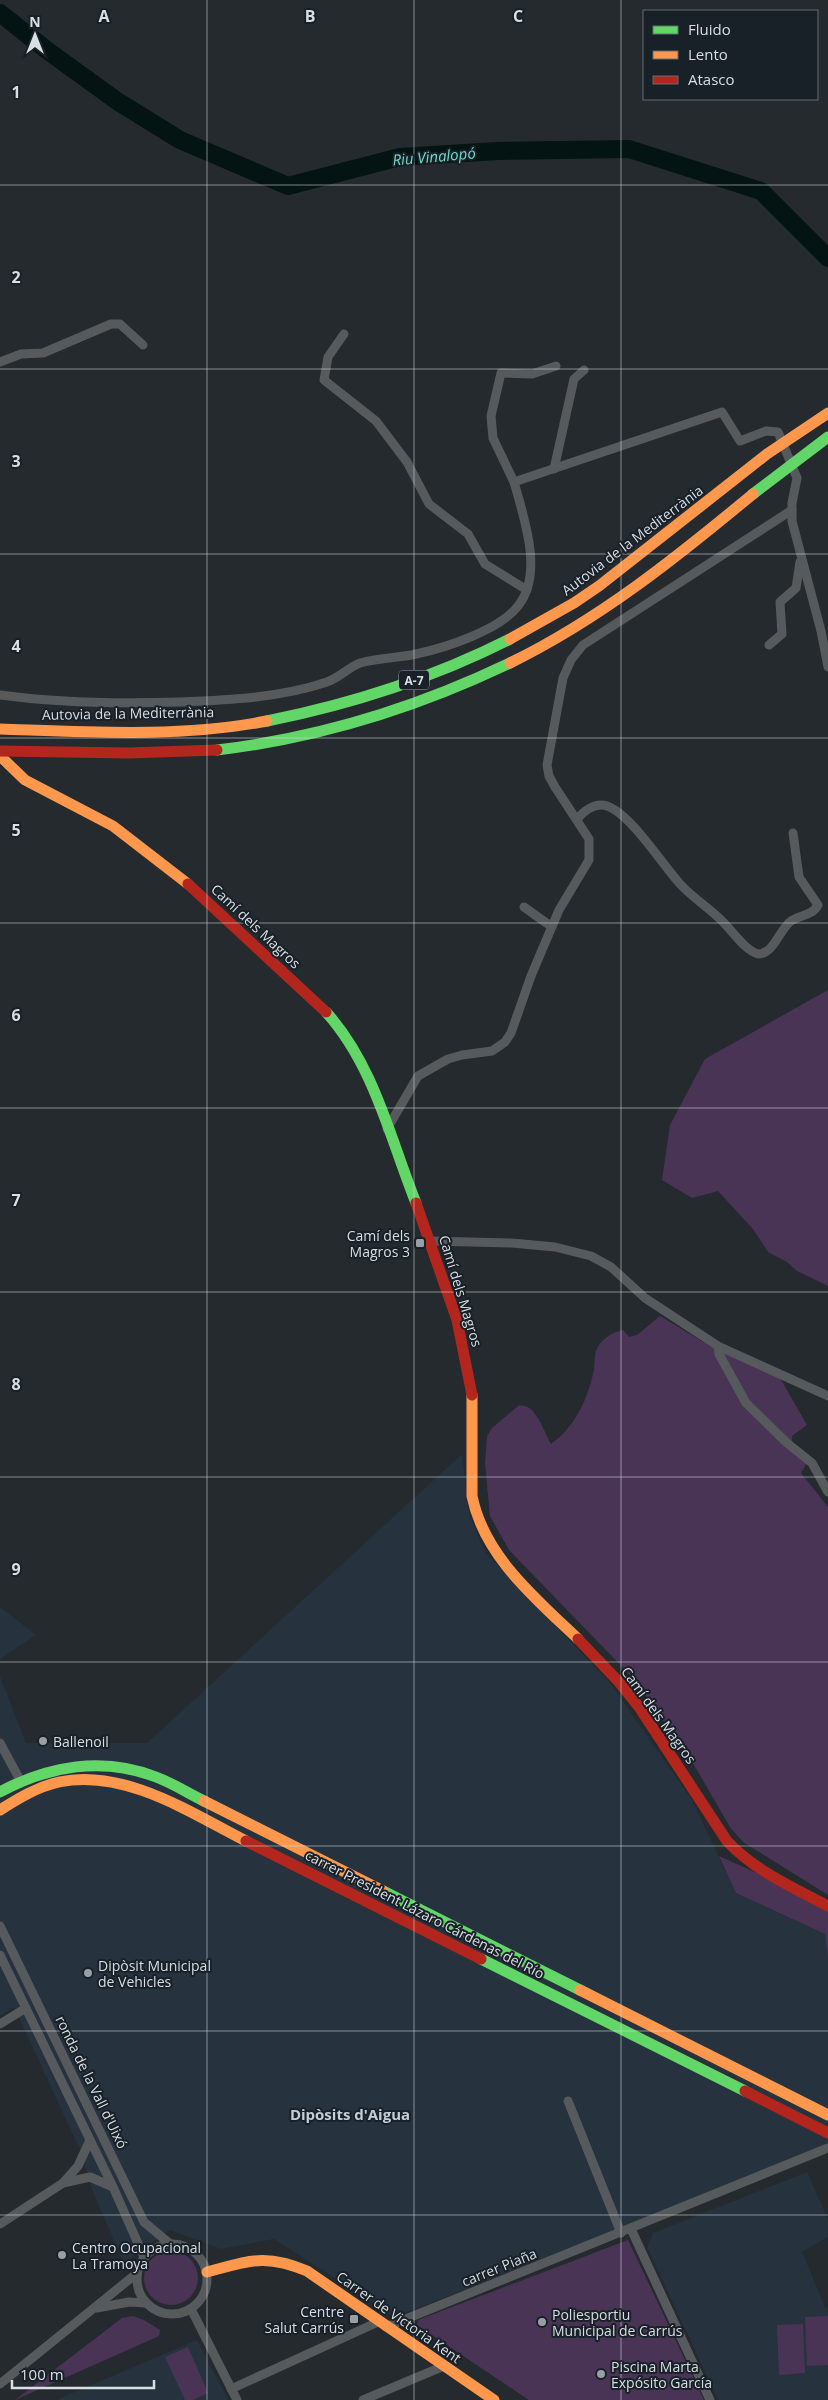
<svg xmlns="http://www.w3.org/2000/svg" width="828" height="2400" viewBox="0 0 828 2400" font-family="'Open Sans',sans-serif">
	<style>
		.built { fill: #26323e }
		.green { fill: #4a3456 }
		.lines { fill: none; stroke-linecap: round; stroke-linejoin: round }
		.river { stroke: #031412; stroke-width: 18 }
		.street { stroke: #565a5d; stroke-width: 9 }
		.fast { stroke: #63d668; stroke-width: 11 }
		.slow { stroke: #ff974d; stroke-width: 11 }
		.jam { stroke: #b3261e; stroke-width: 11 }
		.grid { fill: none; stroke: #d8dee3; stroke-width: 1; stroke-opacity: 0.55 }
		.poi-dot { fill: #999fa4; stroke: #182028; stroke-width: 2 }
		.labels { text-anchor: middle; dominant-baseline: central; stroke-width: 4; stroke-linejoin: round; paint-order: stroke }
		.shield { fill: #182028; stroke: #9ea5ab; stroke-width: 1 }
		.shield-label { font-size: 12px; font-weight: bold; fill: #d8dee3 }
		.street-label { font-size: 14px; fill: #d8dee3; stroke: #182028 }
		.poi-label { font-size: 14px; fill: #d8dee3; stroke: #182028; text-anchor: start }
		.water-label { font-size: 15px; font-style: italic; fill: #6edac9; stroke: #182028 }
		.neighbourhood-label { font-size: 15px; font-weight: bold; fill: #c2cdd8; stroke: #182028 }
		.grid-label { font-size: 16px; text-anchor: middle; font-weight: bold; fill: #d8dee3; stroke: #182028; stroke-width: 4; stroke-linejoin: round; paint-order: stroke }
	</style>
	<rect width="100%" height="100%" fill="#252a2e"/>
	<!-- built -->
	<g class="built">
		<polygon points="462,1454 469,1514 485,1552 610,1683 692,1800 736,1893 825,1934 828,1959 828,2147 395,2317 274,2239 221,2249 170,2230 124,2263 92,2190 81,2152 14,2007 0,2016 0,1676 26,1743 147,1743"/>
		<polygon points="0,1607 36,1635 0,1659"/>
		<polygon points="807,2172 828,2219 828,2237 802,2252 826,2309 828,2308 828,2400 718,2400 647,2247 653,2233"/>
		<polygon points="197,2340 228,2400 56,2400"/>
	</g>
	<!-- green -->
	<g class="green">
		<polygon points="828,990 828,1286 797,1271 787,1262 768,1252 753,1229 718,1191 692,1198 662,1180 670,1125 705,1059"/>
		<path d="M 660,1316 L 713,1348 L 780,1378 L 807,1425 L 792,1436 L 792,1450 L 807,1463 L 801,1473 L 828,1507 L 828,1895 L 743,1842 L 730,1827 L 690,1758 L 633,1678 L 509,1550 L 490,1516 L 485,1463 L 487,1436 L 492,1428 L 518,1406 C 536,1402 543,1431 551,1444 C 574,1428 587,1401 593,1374 C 595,1367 594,1358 596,1351 C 600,1340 612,1332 623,1330 L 629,1337 L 637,1335 Z"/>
		<polygon points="719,1856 812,1898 828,1909 828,1959 825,1934 736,1893"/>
		<polygon points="628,2240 704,2400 529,2400 417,2325 418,2320"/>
		<circle cx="171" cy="2278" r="27"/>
		<polygon points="133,2316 144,2320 160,2330 159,2336 15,2400 122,2318"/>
		<polygon points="828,2316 828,2365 807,2366 805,2317"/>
		<polygon points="803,2324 805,2373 779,2375 777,2325"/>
		<polygon points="188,2347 208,2393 193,2400 185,2400 165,2357"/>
	</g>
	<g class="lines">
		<!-- river -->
		<polyline class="river" points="0,13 48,51 117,101 180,140 288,186 400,157 498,151 629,149 761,191 828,258"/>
		<!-- street -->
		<g class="street">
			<polyline points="344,334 328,357 324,380 376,421 407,462 429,504 468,534 485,564 527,590"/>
			<polyline points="0,362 21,354 43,353 111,324 120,324 143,345"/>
			<polyline points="554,469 574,379 584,370"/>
			<polyline points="514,482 493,438 491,416 501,373 532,374 556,366"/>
			<polyline points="769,645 782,634 780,602 796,588 800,562"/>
			<path d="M 0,695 C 59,703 118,704 178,702 C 227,700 280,698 327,682 C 339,678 349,667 360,663 C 378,658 398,658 416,654 C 445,648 500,630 518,606 C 544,574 524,518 514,482 L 722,412 L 740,441 L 766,431 L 778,432 L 797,478 L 792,503 L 792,521 L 821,631 L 828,667"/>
			<path d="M 577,819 C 585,810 595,802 607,806 C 631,814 663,866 681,885 C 694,899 711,909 724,923 C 734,933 745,950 758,954 C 774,954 779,930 791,921 C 800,915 812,916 818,905 L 799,877 L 793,833"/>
			<polyline points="524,907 552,927"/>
			<polyline points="387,1129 418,1076 448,1059 462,1055 492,1051 505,1042 511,1033 531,976 559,910 589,860 589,839 555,787 549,776 547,765 563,678 571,660 583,645 792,510"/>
			<polyline points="430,1241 512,1243 555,1247 591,1256 611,1267 645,1298 718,1346 828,1396"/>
			<polyline points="718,1346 719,1354 746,1403 787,1443 812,1463 828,1492"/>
			<polyline points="0,1743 20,1780"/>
			<polyline points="0,1926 144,2222 169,2243"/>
			<polyline points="0,1955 113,2187 144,2257"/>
			<polyline points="0,2024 26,2008"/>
			<polyline points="568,2101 621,2233"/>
			<polyline points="63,2183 78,2166 90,2140"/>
			<polyline points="0,2224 63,2183 90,2177 113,2187"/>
			<polyline points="631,2229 710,2400"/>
			<circle cx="172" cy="2279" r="35"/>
			<polyline points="97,2308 129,2302 146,2303"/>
			<polyline points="191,2309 237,2400"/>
			<polyline points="386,2327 828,2148"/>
			<polyline points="0,2384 136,2274"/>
			<polyline points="231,2389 378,2322"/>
			<polyline points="363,2400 444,2366"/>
		</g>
		<!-- fast -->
		<g class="fast">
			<polyline points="753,494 828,437"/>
			<path d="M 267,721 C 352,704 433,678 510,639"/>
			<path d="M 217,750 C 320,738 416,708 510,663"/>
			<path d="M 326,1012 C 374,1065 390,1138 416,1203"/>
			<path d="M 0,1792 C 48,1766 103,1756 156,1777 C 172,1783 188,1793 204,1801"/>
			<polyline points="383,1891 580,1990"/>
			<polyline points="481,1959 745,2091"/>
		</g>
		<!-- slow -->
		<g class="slow">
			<polyline points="510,639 574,603 599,586 767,454 828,413"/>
			<path d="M 510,663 C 600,619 677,557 753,494"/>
			<path d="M 0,729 C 88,732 180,738 267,721"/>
			<polyline points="0,756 25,780 113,826 188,884"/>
			<path d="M 472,1395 L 472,1496 C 484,1556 535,1598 578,1639"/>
			<polyline points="204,1801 383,1891"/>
			<path d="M 0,1810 C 19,1798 37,1787 59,1782 C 124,1768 191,1813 246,1841"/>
			<polyline points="580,1990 828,2115"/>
			<path d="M 207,2272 C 249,2261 265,2253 307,2271 L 494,2400"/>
		</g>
		<!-- jam -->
		<g class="jam">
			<polyline points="0,751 129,753 217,750"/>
			<polyline points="188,884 326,1012"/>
			<polyline points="416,1203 457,1320 472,1395"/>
			<path d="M 578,1639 L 619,1682 L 639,1707 L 727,1841 C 755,1871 792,1887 828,1906"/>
			<polyline points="246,1841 481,1959"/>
			<polyline points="745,2091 828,2133"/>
		</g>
	</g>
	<!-- grid -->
	<path class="grid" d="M 207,0 L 207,2400M 414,0 L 414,2400M 621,0 L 621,2400M 0,185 L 828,185M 0,369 L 828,369M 0,554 L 828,554M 0,738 L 828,738M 0,923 L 828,923M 0,1108 L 828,1108M 0,1292 L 828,1292M 0,1477 L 828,1477M 0,1662 L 828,1662M 0,1846 L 828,1846M 0,2031 L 828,2031M 0,2215 L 828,2215"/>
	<!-- markers -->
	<g class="poi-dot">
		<rect x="415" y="1238" width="10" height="10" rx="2.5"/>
		<circle cx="43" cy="1741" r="5"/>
		<circle cx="88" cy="1973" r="5"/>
		<circle cx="62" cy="2255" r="5"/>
		<rect x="349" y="2314" width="10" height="10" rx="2.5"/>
		<circle cx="542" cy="2322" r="5"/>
		<circle cx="601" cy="2374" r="5"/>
	</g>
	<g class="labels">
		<!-- shield labels -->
		<rect class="shield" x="399" y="670.5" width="30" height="19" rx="4"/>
		<g class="shield-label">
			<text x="414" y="680">A-7</text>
		</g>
		<!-- street labels -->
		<g class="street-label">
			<text transform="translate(632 540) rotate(-37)">Autovia de la Mediterrània</text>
			<text transform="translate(128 713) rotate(-1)">Autovia de la Mediterrània</text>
			<text transform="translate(256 926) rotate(43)">Camí dels Magros</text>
			<text transform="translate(461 1291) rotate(73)">Camí dels Magros</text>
			<text transform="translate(659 1715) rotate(54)">Camí dels Magros</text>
			<text transform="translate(425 1914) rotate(27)">carrer President Lázaro Cárdenas del Río</text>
			<text transform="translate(92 2082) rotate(64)">ronda de la Vall d'Uixó</text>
			<text transform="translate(499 2267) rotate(-22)">carrer Piaña</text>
			<text transform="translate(399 2317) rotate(35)">Carrer de Victoria Kent</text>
		</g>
		<!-- poi labels -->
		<g class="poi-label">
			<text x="410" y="1235" text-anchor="end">Camí dels<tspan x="410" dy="16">Magros 3</tspan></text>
			<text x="53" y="1741">Ballenoil</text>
			<text x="98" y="1965">Dipòsit Municipal<tspan x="98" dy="16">de Vehicles</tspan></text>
			<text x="72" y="2247">Centro Ocupacional<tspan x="72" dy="16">La Tramoya</tspan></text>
			<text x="344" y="2311" text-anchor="end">Centre<tspan x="344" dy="16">Salut Carrús</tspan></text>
			<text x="552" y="2314">Poliesportiu<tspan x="552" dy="16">Municipal de Carrús</tspan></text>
			<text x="611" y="2366">Piscina Marta<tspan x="611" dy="16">Expósito García</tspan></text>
		</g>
		<!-- water labels -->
		<g class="water-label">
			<text transform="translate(434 156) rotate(-5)">Riu Vinalopó</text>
		</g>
		<!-- neighbourhood labels -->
		<g class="neighbourhood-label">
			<text x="350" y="2114">Dipòsits d'Aigua</text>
		</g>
	</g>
	<g class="grid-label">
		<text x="104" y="22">A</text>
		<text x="310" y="22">B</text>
		<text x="518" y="22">C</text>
		<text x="16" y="98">1</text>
		<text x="16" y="283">2</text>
		<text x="16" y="467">3</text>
		<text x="16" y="652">4</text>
		<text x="16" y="836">5</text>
		<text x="16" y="1021">6</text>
		<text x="16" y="1206">7</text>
		<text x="16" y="1390">8</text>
		<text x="16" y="1575">9</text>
	</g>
	<!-- legend -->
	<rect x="643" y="10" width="175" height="90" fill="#182028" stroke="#656c73"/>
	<rect x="653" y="26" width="25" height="8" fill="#63d668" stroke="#656c73"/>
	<text x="688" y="35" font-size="15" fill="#d8dee3">Fluido</text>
	<rect x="653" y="51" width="25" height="8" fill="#ff974d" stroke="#656c73"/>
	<text x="688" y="60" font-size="15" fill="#d8dee3">Lento</text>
	<rect x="653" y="76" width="25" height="8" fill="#b3261e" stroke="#656c73"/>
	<text x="688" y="85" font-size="15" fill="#d8dee3">Atasco</text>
	<!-- north arrow -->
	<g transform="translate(35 35)" stroke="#182028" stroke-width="4" paint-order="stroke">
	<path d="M0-4L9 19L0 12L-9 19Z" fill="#d8dee3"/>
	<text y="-8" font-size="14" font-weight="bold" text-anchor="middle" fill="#d8dee3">N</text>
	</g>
	<!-- scale -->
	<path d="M12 2380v8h142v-8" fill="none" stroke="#d8dee3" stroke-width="2.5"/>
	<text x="20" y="2380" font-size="15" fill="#d8dee3" stroke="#182028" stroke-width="4" paint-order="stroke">100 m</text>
</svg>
